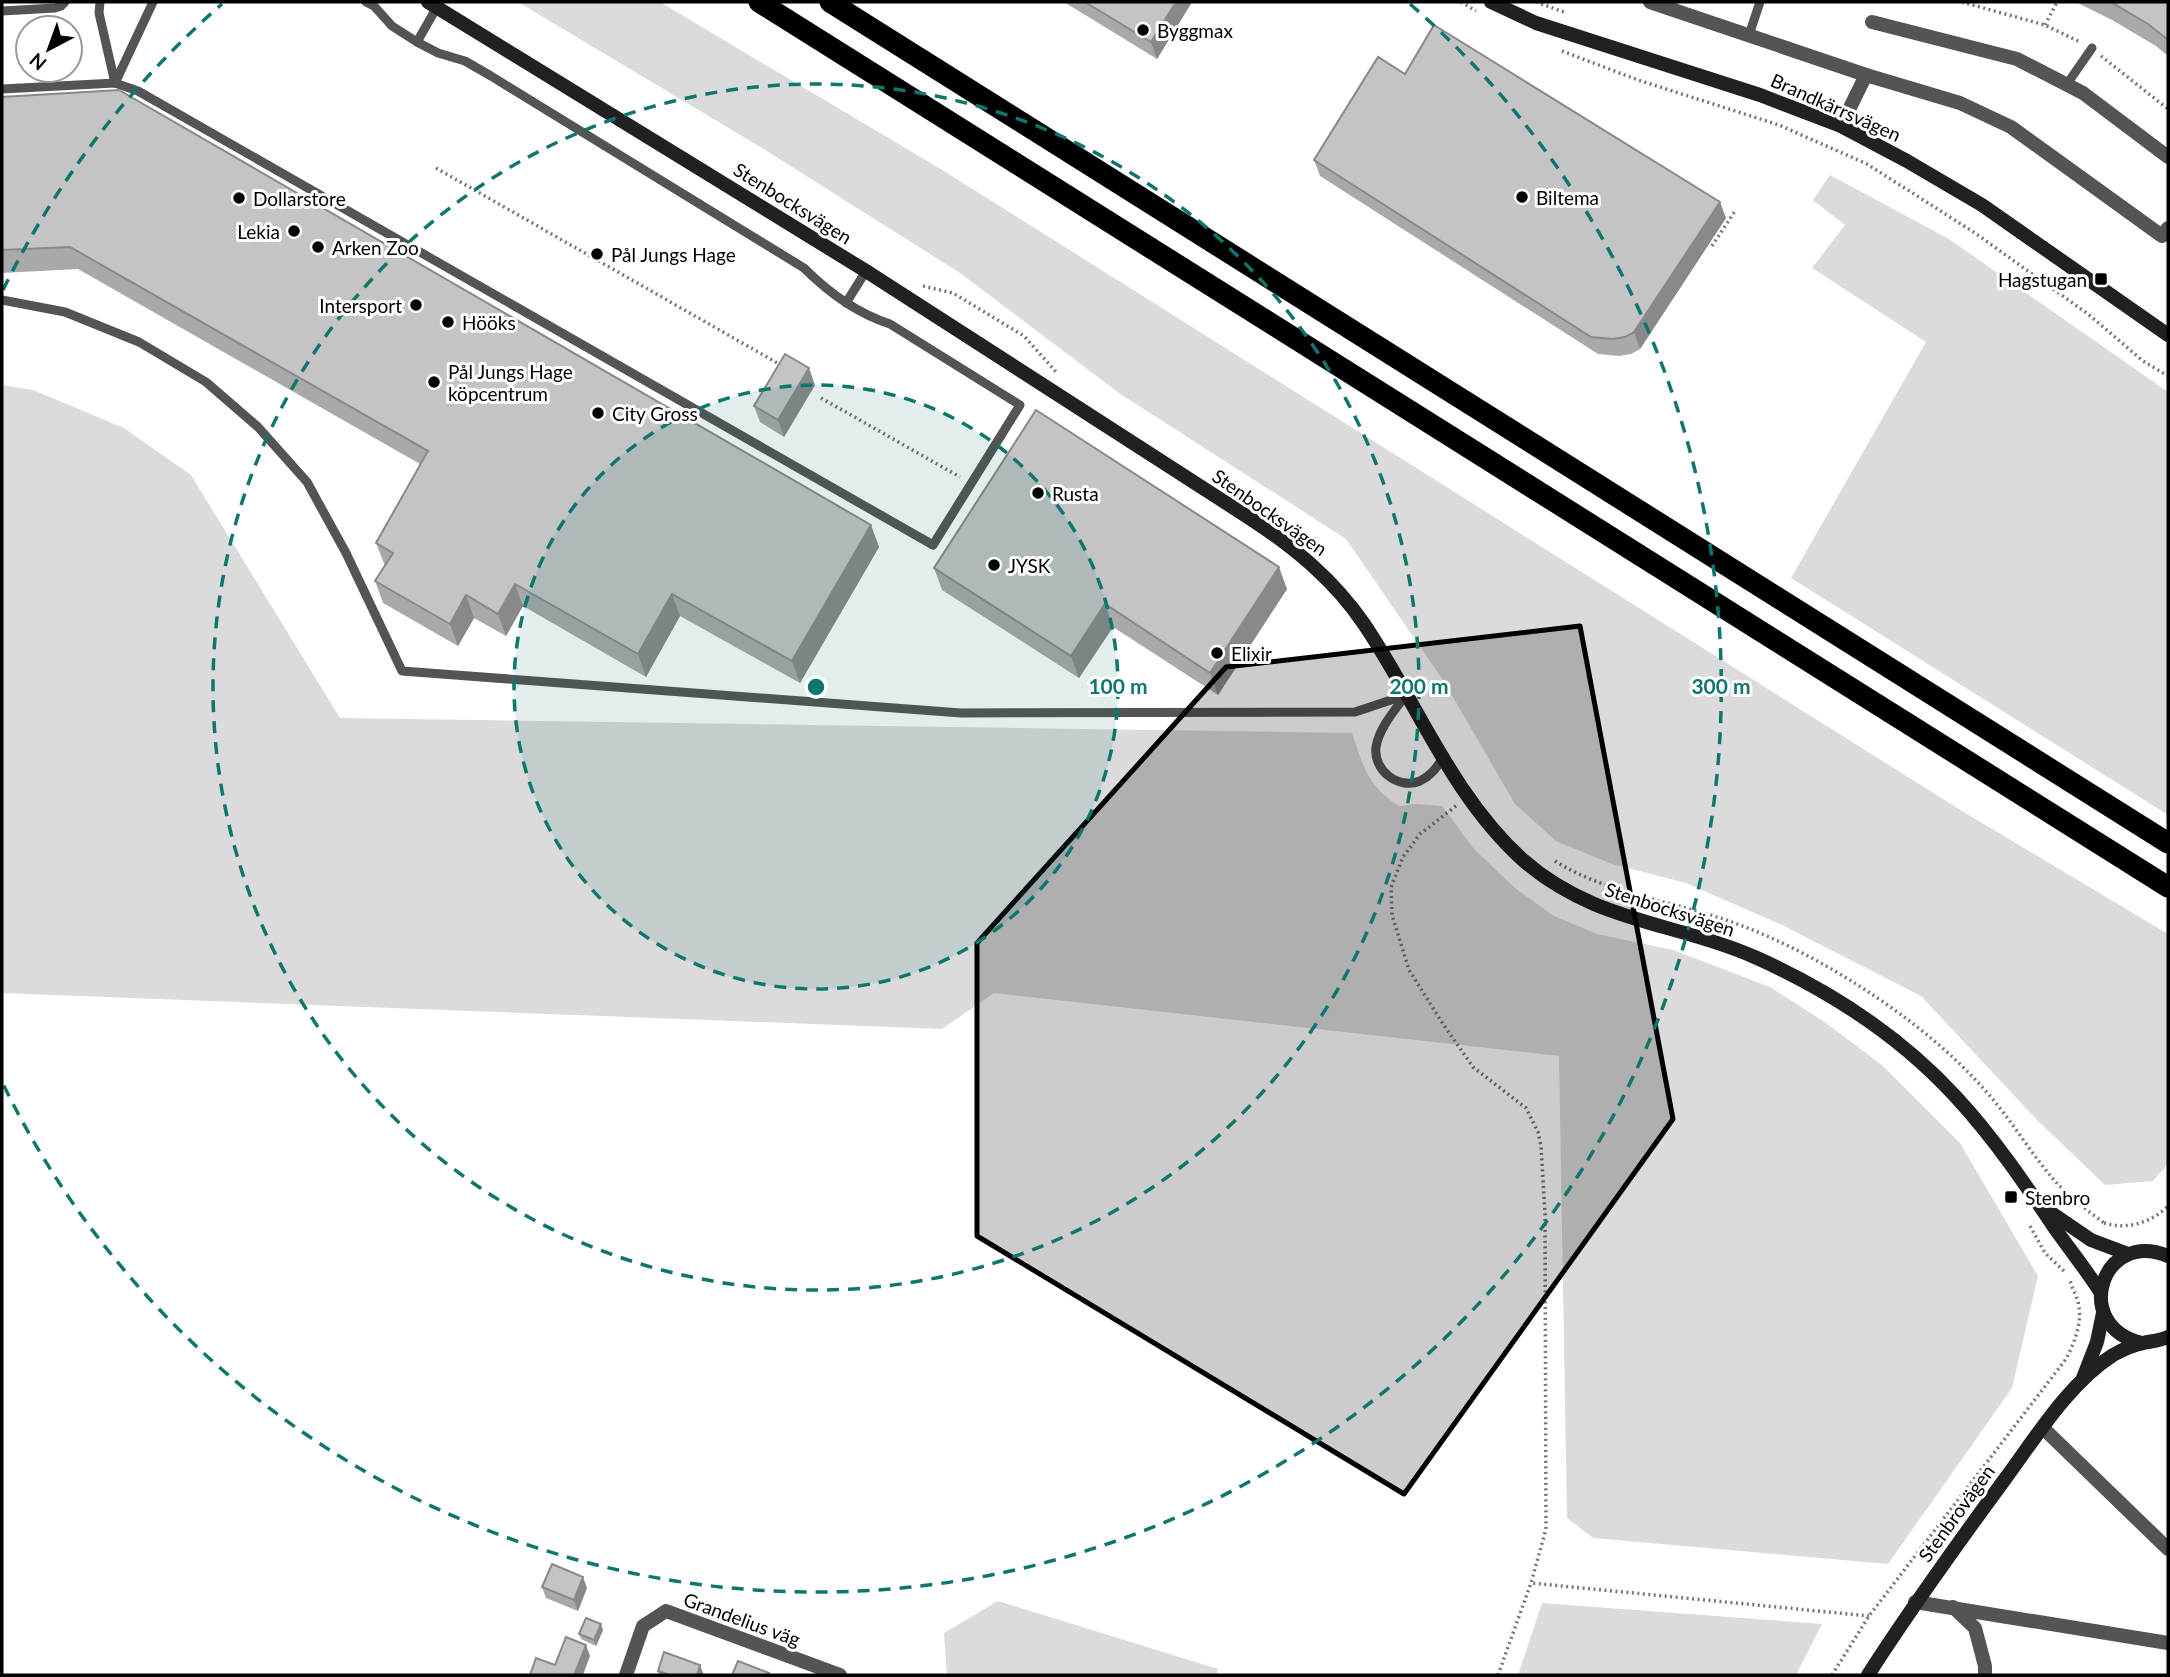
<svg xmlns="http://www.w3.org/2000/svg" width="2170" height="1677" viewBox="0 0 2170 1677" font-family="Lato,sans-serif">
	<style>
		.green { fill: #dbdbdb }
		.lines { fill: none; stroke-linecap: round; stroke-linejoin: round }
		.path { stroke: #767676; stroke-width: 3.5; stroke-dasharray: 2 3.5; stroke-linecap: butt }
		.lane { stroke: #545454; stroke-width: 9 }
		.street { stroke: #545454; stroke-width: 14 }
		.secondary { stroke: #212121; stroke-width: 14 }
		.highway { stroke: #000; stroke-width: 21 }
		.wall { fill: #a9a9a9 }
		.shaded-wall { fill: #898989 }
		.building { fill: #c4c4c4; stroke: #898989; stroke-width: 2 }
		.marked { fill: #000; fill-opacity: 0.2; stroke: #000; stroke-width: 5; stroke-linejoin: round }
		.ring { fill: none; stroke: #0f766e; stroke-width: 3.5; stroke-dasharray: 12 9 }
		.poi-dot { fill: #000; stroke: #fff; stroke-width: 2.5 }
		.labels { text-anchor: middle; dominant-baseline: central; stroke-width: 6; stroke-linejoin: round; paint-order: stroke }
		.poi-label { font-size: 19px; fill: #000; stroke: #fff; text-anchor: start }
		.street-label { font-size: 19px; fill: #000; stroke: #fff }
		.centre { fill: #0f766e; stroke: #fff; stroke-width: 3.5 }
		.ring-label { font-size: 21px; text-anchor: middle; font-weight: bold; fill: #0f766e; stroke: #fff; stroke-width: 6; stroke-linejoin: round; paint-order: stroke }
	</style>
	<rect width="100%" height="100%" fill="#fff"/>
	<!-- green -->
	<g class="green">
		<polygon points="518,2 660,2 944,171 1962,811 2168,934 2168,1164 2153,1181 2105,1185 2036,1119 1921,996 1782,925 1686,883 1612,864 1556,841 1515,804 1443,680 1346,539 1119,393 960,273 762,148"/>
		<polygon points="1830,175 1949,239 2168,392 2168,815 1791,578 1926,342 1812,268 1845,225 1813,200"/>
		<path d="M 2,385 L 33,390 L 124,428 L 191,475 L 340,718 L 1352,733 C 1364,768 1367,785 1399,806 L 1415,804 L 1442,806 L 1474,849 L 1515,888 L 1554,916 L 1597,934 L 1673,950 L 1770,987 L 1826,1023 L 1883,1066 L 1960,1143 L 2038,1276 L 2012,1388 L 1888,1564 L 1593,1538 L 1567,1518 L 1559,1056 L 994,993 L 942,1029 L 2,993 Z"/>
		<polygon points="998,1601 1218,1669 1216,1675 947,1675 944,1633"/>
		<polygon points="1542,1603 1822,1624 1796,1675 1518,1675"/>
	</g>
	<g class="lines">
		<!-- path -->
		<g class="path">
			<polyline points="1461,2 1476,11"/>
			<polyline points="1536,2 1564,12"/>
			<polyline points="1962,2 2045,25 2080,42"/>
			<polyline points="2045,25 2057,2"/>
			<polyline points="1562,51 1638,80 1779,125 1867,164 1975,233 2088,314 2143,361 2168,376"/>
			<polyline points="2101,56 2168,109"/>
			<polyline points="436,168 779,364"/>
			<polyline points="1712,246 1735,211"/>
			<polyline points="923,286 953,293 1024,336 1057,373"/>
			<polyline points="821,398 960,477"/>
			<polyline points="1456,806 1420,834 1403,857 1391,887 1392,915 1409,970 1443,1024 1473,1067 1526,1108 1538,1132 1541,1146 1545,1213 1546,1529 1531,1583 1869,1616"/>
			<path d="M 1555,861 C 1604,892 1665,900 1720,918 C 1772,935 1821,961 1867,991 C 1913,1021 1960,1059 1995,1102 C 2014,1125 2030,1151 2049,1174 C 2064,1193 2084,1208 2104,1223"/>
			<path d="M 2104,1223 C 2127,1230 2151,1223 2168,1206"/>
			<polyline points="2030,1226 2045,1253 2065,1272"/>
			<polyline points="1498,1675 1531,1583"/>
			<path d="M 1832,1675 L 1869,1616 L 2066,1359 C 2075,1341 2083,1322 2078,1302 C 2076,1294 2071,1287 2070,1279"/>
		</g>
		<!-- lane -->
		<g class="lane">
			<polyline points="100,2 99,13 115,83 153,2"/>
			<polyline points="2,11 55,8 61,6 65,2"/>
			<polyline points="1749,35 1760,2"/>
			<polyline points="417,42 437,7"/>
			<polyline points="2067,84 2092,48"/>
			<path d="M 2,89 L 115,83 L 138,91 L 933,545 L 1020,405 L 890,324 C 856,313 829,293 804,268 L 491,76 L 465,61 L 438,53 L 417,42 L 392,26 L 374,6 L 366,2"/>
			<polyline points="2,300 65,312 139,342 206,382 258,427 307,482 346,553 402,671 961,713 1355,712 1406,695"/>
			<polyline points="846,303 866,271"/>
			<path d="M 1406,695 C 1395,710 1379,728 1376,747 C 1373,770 1398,790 1420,781 C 1431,776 1436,768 1443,758"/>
		</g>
		<!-- street -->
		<g class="street">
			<polyline points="1650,2 1866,75 1960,103 2011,127 2162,236 2168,228"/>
			<polyline points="1872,22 2017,59 2083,93 2168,157"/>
			<polyline points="1841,126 1866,75"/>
			<polyline points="2043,1428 2168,1549"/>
			<polyline points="1915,1602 2168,1643"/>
			<polyline points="1953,1607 1975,1628 1985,1666 1985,1675"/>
			<polyline points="626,1675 643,1626 666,1611 840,1675"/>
		</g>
		<!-- secondary -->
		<g class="secondary">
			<path d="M 428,2 L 866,271 L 1251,519 C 1295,548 1334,580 1364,624 C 1417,702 1451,795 1523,860 C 1593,922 1675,922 1757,958 C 1830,991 1901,1037 1956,1097 C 1994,1138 2025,1184 2056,1230 C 2071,1251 2087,1271 2101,1293"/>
			<polyline points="1491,2 1536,23 1760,95 1841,126 1907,161 1982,205 2168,335"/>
			<polyline points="2050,1212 2091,1240 2128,1254"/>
			<path d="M 2142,1343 C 2070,1326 2102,1228 2168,1256"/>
			<polyline points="2083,1378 2097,1342 2103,1313"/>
			<path d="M 1868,1675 C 1911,1608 1958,1543 2005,1479 C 2036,1437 2069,1383 2113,1355 C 2122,1350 2132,1345 2143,1343 C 2152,1341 2159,1341 2168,1337"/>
		</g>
		<!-- highway -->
		<g class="highway">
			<polyline points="759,2 2168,887"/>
			<polyline points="830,2 2168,843"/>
		</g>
	</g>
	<!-- wall -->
	<g class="wall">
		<polygon points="1064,2 1192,2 1157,59"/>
		<polygon points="2076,2 2168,2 2168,56 2156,46 2112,20"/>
		<polygon points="1405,74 1726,218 1640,349 1631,354 1619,356 1598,354 1320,176 1314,160"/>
		<polygon points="2,97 879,547 800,683 680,616 646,677 523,606 506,636 474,618 458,646 383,603 375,581 385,566 376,543 420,464 78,269 2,273"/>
		<polygon points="815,385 784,437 760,422 754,406"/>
		<polygon points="934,568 1287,589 1218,695 1113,627 1079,678 942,590"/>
		<polygon points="542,1587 587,1588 578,1611 546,1598"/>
		<polygon points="603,1630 596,1646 581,1639 579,1634"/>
		<polygon points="658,1671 704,1675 659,1675"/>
	</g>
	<!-- shaded-wall -->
	<g class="shaded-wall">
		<polygon points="1176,2 1192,2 1157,59 1151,42"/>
		<polygon points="1720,202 1726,218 1640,349 1634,332"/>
		<polygon points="809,368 815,385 784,437 778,420"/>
		<polygon points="871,525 879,547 800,683 792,661"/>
		<polygon points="1279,567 1287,589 1218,695 1210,673"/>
		<polygon points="515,584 523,606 506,636 498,614"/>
		<polygon points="672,594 680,616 646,677 638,654"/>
		<polygon points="466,595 474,618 458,646 450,624"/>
		<polygon points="1105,604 1113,627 1079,678 1071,656"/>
		<polygon points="583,1577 587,1588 578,1611 574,1600"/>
		<polygon points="601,1624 603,1630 596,1646 594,1640"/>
		<polygon points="586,1645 590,1656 583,1675 574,1675"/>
		<polygon points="700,1665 704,1675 697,1675"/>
	</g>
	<!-- building -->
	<g class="building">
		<polygon points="1085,2 1176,2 1151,42"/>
		<polygon points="2111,2 2168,2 2168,40 2148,24"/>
		<polygon points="1434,25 1720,202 1634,332 1625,337 1613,339 1591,337 1314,160 1378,57 1405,74"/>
		<polygon points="119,90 871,525 792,661 672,594 638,654 515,584 498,614 466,595 450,624 375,581 393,553 376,543 428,451 70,247 2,250 2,97"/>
		<polygon points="785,354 809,368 778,420 754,406"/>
		<polygon points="1036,410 1279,567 1210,673 1105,604 1071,656 934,568"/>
		<polygon points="552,1564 583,1577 574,1600 542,1587"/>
		<polygon points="586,1618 601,1624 594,1640 579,1634"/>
		<polygon points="566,1637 586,1645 574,1675 530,1675 536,1658 555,1665"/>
		<polygon points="664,1652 700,1665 697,1675 670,1675 658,1671"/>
		<polygon points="738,1661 769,1673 768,1675 732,1675"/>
	</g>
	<!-- marked area -->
	<path class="marked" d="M 1580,626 L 1673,1119 L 1404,1494 L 977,1236 L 977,943 L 1226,667 Z"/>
	<!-- distance rings -->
	<circle cx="816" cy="687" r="302" fill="#0f766e" fill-opacity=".12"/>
	<g class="ring">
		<circle cx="816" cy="687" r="302"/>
		<circle cx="816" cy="687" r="603"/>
		<path d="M3 290A905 905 0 0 1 222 4M1410 4A905 905 0 1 1 3 1084"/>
	</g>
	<!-- markers -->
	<g class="poi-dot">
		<circle cx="1143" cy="30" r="7"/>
		<circle cx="1522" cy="197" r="7"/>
		<circle cx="239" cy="198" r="7"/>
		<circle cx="294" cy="231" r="7"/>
		<circle cx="318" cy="247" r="7"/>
		<circle cx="597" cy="254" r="7"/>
		<rect x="2094" y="272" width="14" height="14" rx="3.5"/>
		<circle cx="416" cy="305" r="7"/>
		<circle cx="448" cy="322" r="7"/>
		<circle cx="434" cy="382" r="7"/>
		<circle cx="598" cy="413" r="7"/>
		<circle cx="1038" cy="493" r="7"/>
		<circle cx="994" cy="565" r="7"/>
		<circle cx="1217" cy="653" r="7"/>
		<rect x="2004" y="1190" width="14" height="14" rx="3.5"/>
	</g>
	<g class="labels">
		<!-- poi labels -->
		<g class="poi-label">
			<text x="1157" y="30">Byggmax</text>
			<text x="1536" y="197">Biltema</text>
			<text x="253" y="198">Dollarstore</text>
			<text x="280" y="231" text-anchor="end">Lekia</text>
			<text x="332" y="247">Arken Zoo</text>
			<text x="611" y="254">Pål Jungs Hage</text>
			<text x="2087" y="279" text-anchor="end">Hagstugan</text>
			<text x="402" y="305" text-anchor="end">Intersport</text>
			<text x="462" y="322">Hööks</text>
			<text x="448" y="371">Pål Jungs Hage<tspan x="448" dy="22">köpcentrum</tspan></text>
			<text x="612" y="413">City Gross</text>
			<text x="1052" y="493">Rusta</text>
			<text x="1008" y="565">JYSK</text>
			<text x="1231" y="653">Elixir</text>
			<text x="2025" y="1197">Stenbro</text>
		</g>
		<!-- street labels -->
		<g class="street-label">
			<text transform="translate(1836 107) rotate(24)">Brandkärrsvägen</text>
			<text transform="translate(793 203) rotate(32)">Stenbocksvägen</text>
			<text transform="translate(1270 512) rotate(35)">Stenbocksvägen</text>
			<text transform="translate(1670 909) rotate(18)">Stenbocksvägen</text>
			<text transform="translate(1956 1513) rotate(-54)">Stenbrovägen</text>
			<text transform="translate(742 1619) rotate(20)">Grandelius väg</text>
		</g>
	</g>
	<circle cx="816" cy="687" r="10" class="centre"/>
	<g class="ring-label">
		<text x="1118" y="694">100 m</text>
		<text x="1419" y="694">200 m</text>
		<text x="1721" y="694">300 m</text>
	</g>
	<!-- border -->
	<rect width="2170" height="1677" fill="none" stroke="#000000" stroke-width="7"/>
	<!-- north arrow -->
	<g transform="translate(49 49) rotate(221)"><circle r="33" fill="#ffffff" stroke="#999999" stroke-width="2"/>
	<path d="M0-5L12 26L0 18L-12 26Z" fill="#000000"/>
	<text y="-10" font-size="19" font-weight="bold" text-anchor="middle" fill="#000000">N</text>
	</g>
</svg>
